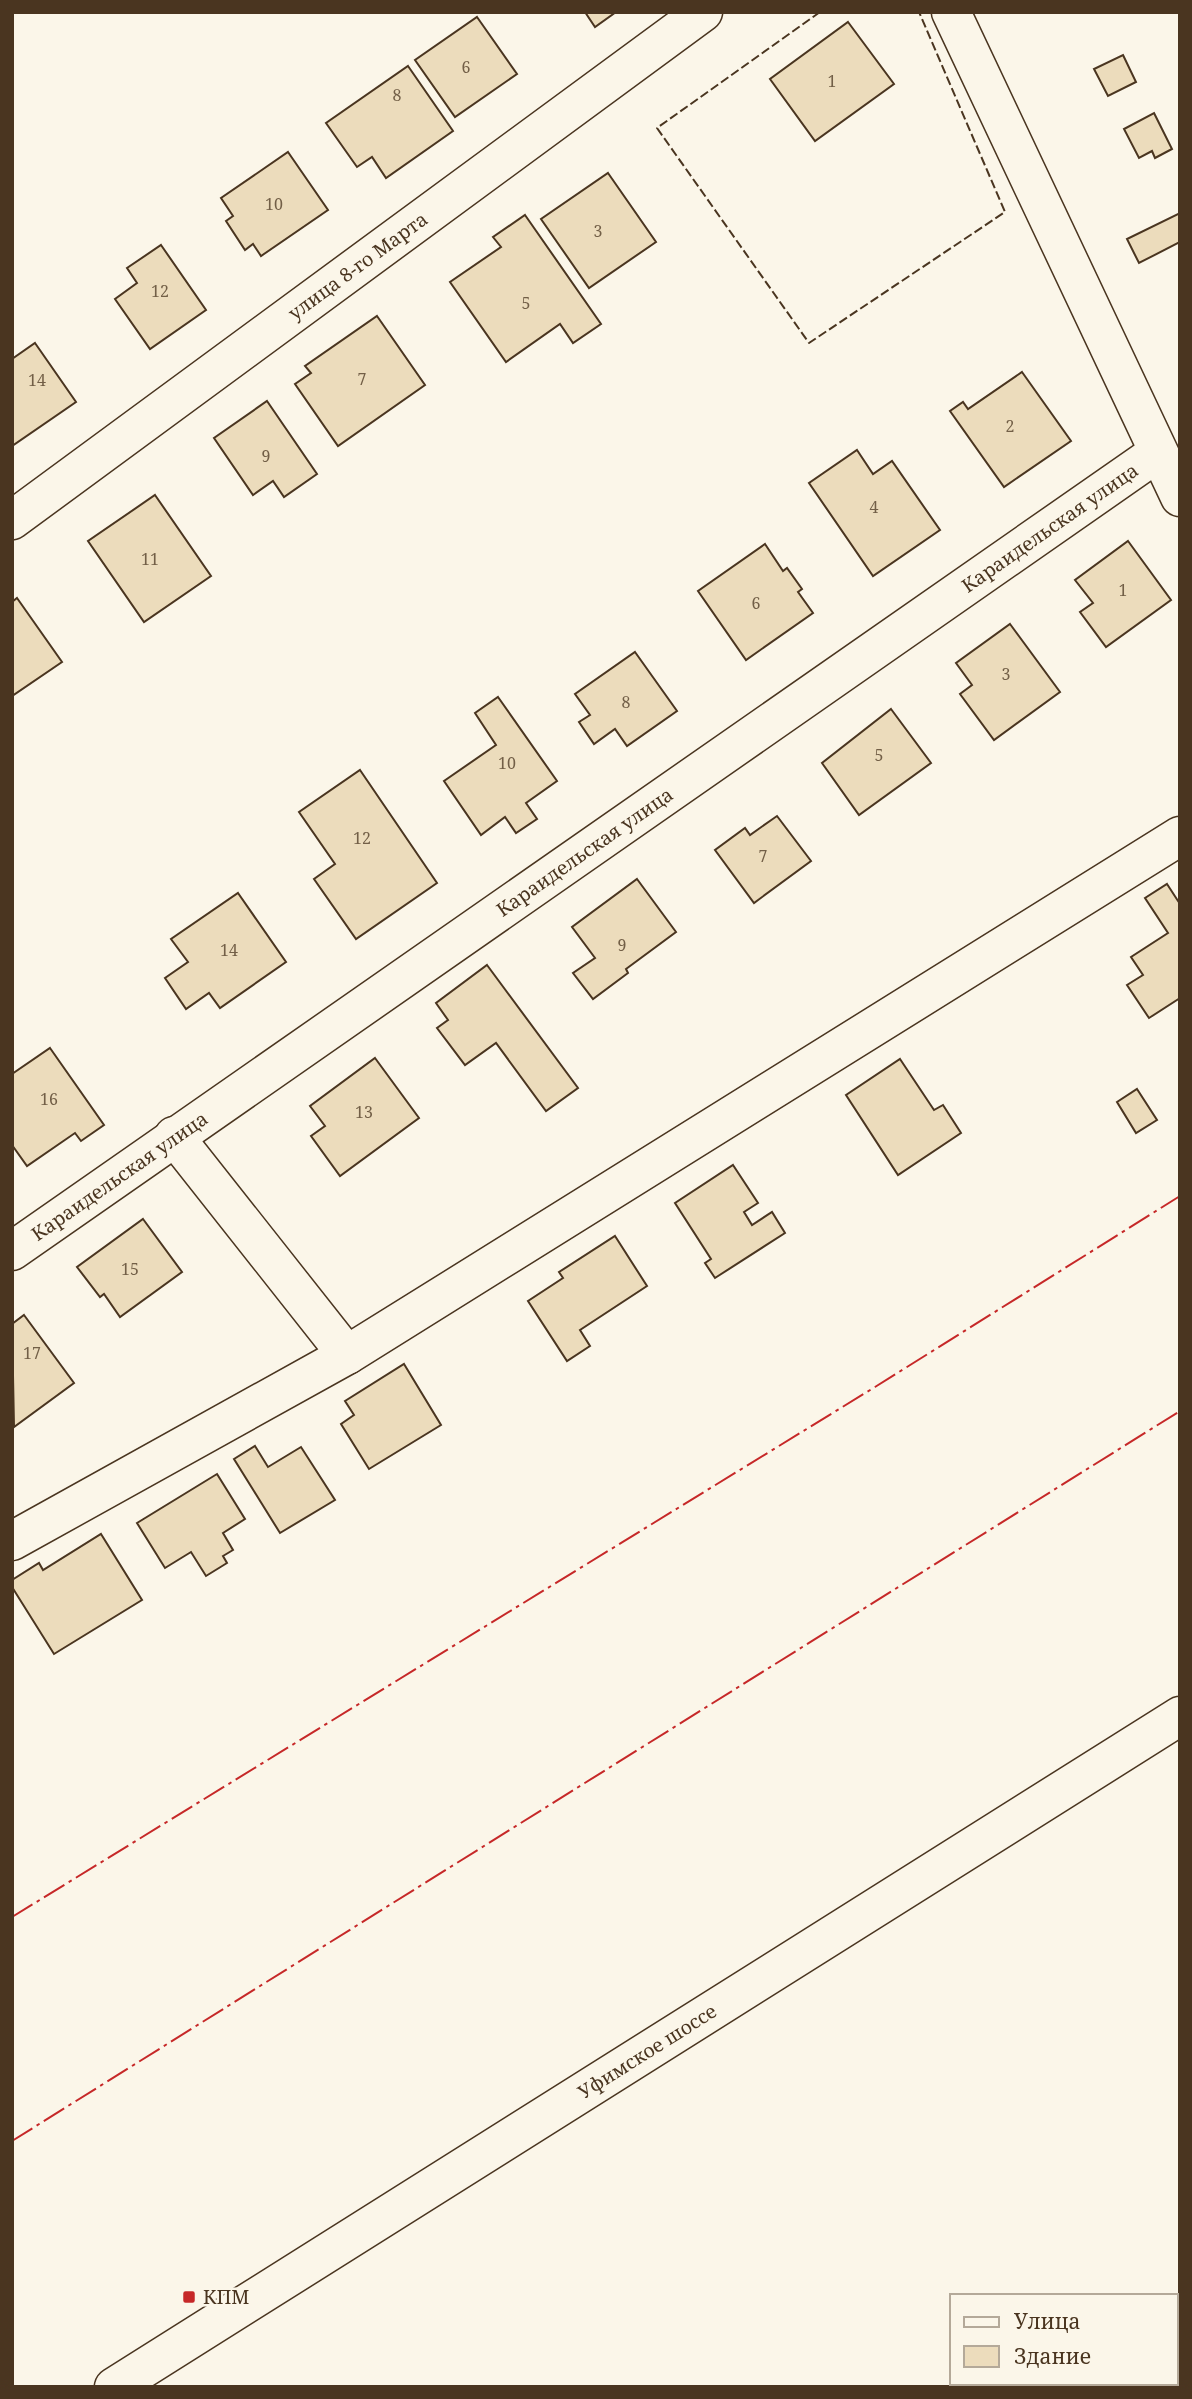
<svg xmlns="http://www.w3.org/2000/svg" width="1192" height="2399" viewBox="0 0 1192 2399" font-family="'Noto Serif',serif">
	<style>
		.building { fill: #ecdcbc; stroke: #4a3520; stroke-width: 2 }
		.lines { fill: none; stroke-linecap: round; stroke-linejoin: round }
		.minor-casing { stroke: #4a3520; stroke-width: 41 }
		.major-casing { stroke: #4a3520; stroke-width: 41 }
		.minor { stroke: #fbf6e9; stroke-width: 38 }
		.major { stroke: #fbf6e9; stroke-width: 38 }
		.fence { stroke: #4a3520; stroke-width: 2; stroke-dasharray: 9 3.5; stroke-linecap: butt }
		.power { stroke: #c62828; stroke-width: 2; stroke-dasharray: 24 5 3.5 5; stroke-linecap: butt }
		.poi-dot { fill: #c62828; stroke: #fbf6e9; stroke-width: 2.5 }
		.labels { text-anchor: middle; dominant-baseline: central; stroke-width: 5; stroke-linejoin: round; paint-order: stroke }
		.number-label { font-size: 16px; fill: #725f47 }
		.street-label { font-size: 19px; fill: #4a3520; stroke: #fbf6e9 }
		.poi-label { font-size: 19px; fill: #4a3520; stroke: #fbf6e9; text-anchor: start }
	</style>
	<rect width="100%" height="100%" fill="#fbf6e9"/>
	<!-- building -->
	<g class="building">
		<polygon points="585,12 616,12 595,27"/>
		<polygon points="477,17 517,74 455,117 415,60"/>
		<polygon points="848,22 894,84 815,141 770,79"/>
		<polygon points="1123,55 1136,82 1108,96 1094,69"/>
		<polygon points="408,66 453,131 386,178 372,157 357,167 326,123"/>
		<polygon points="1154,113 1172,149 1155,158 1152,151 1139,158 1124,129"/>
		<polygon points="288,152 328,210 261,256 253,244 245,250 226,221 233,216 221,198"/>
		<polygon points="608,173 656,242 589,288 541,219"/>
		<polygon points="1180,213 1180,242 1139,263 1127,239"/>
		<polygon points="525,215 601,324 573,343 560,324 506,362 450,282 501,247 493,237"/>
		<polygon points="161,245 206,310 150,349 115,299 137,283 127,268"/>
		<polygon points="377,316 425,385 338,446 295,384 311,373 305,366"/>
		<polygon points="35,343 76,402 12,446 12,359"/>
		<polygon points="1022,372 1071,441 1004,487 950,411 963,402 968,409"/>
		<polygon points="267,401 317,474 284,497 273,481 253,495 214,438"/>
		<polygon points="857,450 873,474 892,461 940,530 873,576 809,483"/>
		<polygon points="155,495 211,576 144,622 88,541"/>
		<polygon points="1128,541 1171,600 1106,647 1080,612 1093,603 1075,580"/>
		<polygon points="765,544 783,571 787,568 802,589 798,592 813,613 746,660 698,591"/>
		<polygon points="17,598 62,662 12,696 12,602"/>
		<polygon points="1010,624 1060,692 994,740 960,694 972,685 956,663"/>
		<polygon points="635,652 677,711 627,746 615,729 594,744 579,722 590,715 575,694"/>
		<polygon points="498,697 557,781 526,803 537,819 516,833 505,817 481,835 444,781 496,745 475,713"/>
		<polygon points="891,709 931,763 859,815 822,763"/>
		<polygon points="360,770 437,883 356,939 314,879 335,864 299,812"/>
		<polygon points="777,816 811,861 754,903 715,850 745,828 750,835"/>
		<polygon points="637,879 676,932 626,969 628,973 593,999 573,973 595,958 572,927"/>
		<polygon points="1167,884 1180,904 1180,998 1149,1018 1127,985 1143,975 1131,957 1168,933 1145,898"/>
		<polygon points="238,893 286,962 220,1008 209,993 186,1009 165,978 188,962 171,939"/>
		<polygon points="487,965 578,1088 546,1111 496,1043 465,1065 437,1028 448,1020 436,1003"/>
		<polygon points="50,1048 104,1125 81,1141 75,1133 27,1166 12,1145 12,1074"/>
		<polygon points="375,1058 419,1118 340,1176 311,1136 325,1126 310,1106"/>
		<polygon points="900,1059 934,1110 943,1105 961,1133 898,1175 846,1095"/>
		<polygon points="1137,1089 1157,1120 1136,1133 1117,1102"/>
		<polygon points="733,1165 758,1203 744,1212 752,1225 772,1212 785,1233 715,1278 705,1263 711,1259 675,1203"/>
		<polygon points="143,1219 182,1272 120,1317 104,1294 100,1297 77,1267"/>
		<polygon points="615,1236 647,1286 580,1330 590,1346 567,1361 528,1301 563,1278 559,1272"/>
		<polygon points="24,1315 74,1383 14,1427 12,1324"/>
		<polygon points="404,1364 441,1425 369,1469 341,1424 354,1415 345,1401"/>
		<polygon points="255,1446 268,1467 301,1447 335,1500 280,1533 234,1459"/>
		<polygon points="217,1474 245,1519 223,1533 233,1550 223,1556 227,1563 206,1576 191,1552 165,1568 137,1523"/>
		<polygon points="101,1534 142,1600 54,1654 12,1587 12,1580 39,1563 43,1570"/>
	</g>
	<g class="lines">
		<defs>
			<g id="minor">
				<polyline points="951,12 1180,497"/>
				<path id="s1" d="M 12,520 L 703,12"/>
				<polyline points="174,1136 347,1355"/>
				<path id="s2" d="M 12,1251 L 1157,453"/>
				<polyline points="12,1541 347,1355 1180,836"/>
			</g>
			<g id="major">
				<path id="s3" d="M 114,2387 L 1180,1716"/>
			</g>
		</defs>
		<!-- minor casing -->
		<use href="#minor" class="minor-casing"/>
		<!-- major casing -->
		<use href="#major" class="major-casing"/>
		<!-- minor -->
		<use href="#minor" class="minor"/>
		<!-- major -->
		<use href="#major" class="major"/>
		<!-- fence -->
		<polyline class="fence" points="820,12 657,128 809,343 1005,212 919,12"/>
		<!-- power -->
		<g class="power">
			<polyline points="12,1917 875,1387 1180,1196"/>
			<polyline points="12,2141 1180,1411"/>
		</g>
	</g>
	<!-- markers -->
	<rect class="poi-dot" x="182" y="2290" width="14" height="14" rx="3.5"/>
	<g class="labels">
		<!-- number labels -->
		<g class="number-label">
			<text x="466" y="67">6</text>
			<text x="832" y="81">1</text>
			<text x="397" y="95">8</text>
			<text x="274" y="204">10</text>
			<text x="598" y="231">3</text>
			<text x="160" y="291">12</text>
			<text x="526" y="303">5</text>
			<text x="362" y="379">7</text>
			<text x="37" y="380">14</text>
			<text x="1010" y="426">2</text>
			<text x="266" y="456">9</text>
			<text x="874" y="507">4</text>
			<text x="150" y="559">11</text>
			<text x="1123" y="590">1</text>
			<text x="756" y="603">6</text>
			<text x="1006" y="674">3</text>
			<text x="626" y="702">8</text>
			<text x="879" y="755">5</text>
			<text x="507" y="763">10</text>
			<text x="362" y="838">12</text>
			<text x="763" y="856">7</text>
			<text x="622" y="945">9</text>
			<text x="229" y="950">14</text>
			<text x="49" y="1099">16</text>
			<text x="364" y="1112">13</text>
			<text x="130" y="1269">15</text>
			<text x="32" y="1353">17</text>
		</g>
		<!-- street labels -->
		<g class="street-label">
			<text stroke="none"><textPath href="#s1" startOffset="429">улица 8-го Марта</textPath></text>
			<text stroke="none"><textPath href="#s2" startOffset="1265">Караидельская улица</textPath></text>
			<text stroke="none"><textPath href="#s2" startOffset="698">Караидельская улица</textPath></text>
			<text stroke="none"><textPath href="#s2" startOffset="131">Караидельская улица</textPath></text>
			<text stroke="none"><textPath href="#s3" startOffset="630">Уфимское шоссе</textPath></text>
		</g>
		<!-- poi labels -->
		<g class="poi-label">
			<text x="203" y="2297">КПМ</text>
		</g>
	</g>
	<!-- border -->
	<rect width="1192" height="2399" fill="none" stroke="#4a3520" stroke-width="28"/>
	<!-- legend -->
	<rect x="950" y="2294" width="228" height="91" fill="#fbf6e9" stroke="#b4a999" stroke-width="2"/>
	<rect x="964" y="2317" width="35" height="10" fill="#fbf6e9" stroke="#b4a999" stroke-width="2"/>
	<text x="1014" y="2329" font-size="21" fill="#4a3520">Улица</text>
	<rect x="964" y="2346" width="35" height="21" fill="#ecdcbc" stroke="#b4a999" stroke-width="2"/>
	<text x="1014" y="2364" font-size="21" fill="#4a3520">Здание</text>
</svg>
